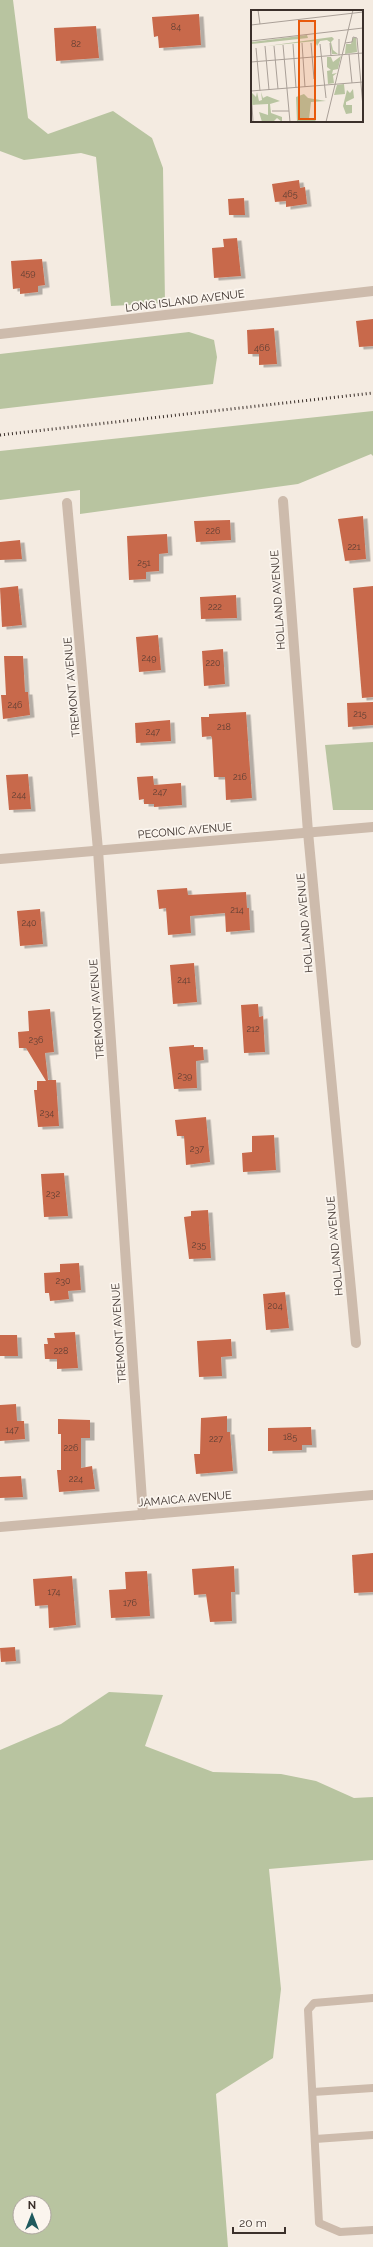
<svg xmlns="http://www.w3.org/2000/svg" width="373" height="2247" viewBox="0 0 373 2247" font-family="Raleway,sans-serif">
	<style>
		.green { fill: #b8c4a0; fill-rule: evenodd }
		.building { fill: #c8694b; filter: url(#shadow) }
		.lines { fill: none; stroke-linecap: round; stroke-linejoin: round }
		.service { stroke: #cdbbac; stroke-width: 8 }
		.minor { stroke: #cdbbac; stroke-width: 10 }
		.tertiary { stroke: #cdbbac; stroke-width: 10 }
		.rail { stroke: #3b302b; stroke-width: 3; stroke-dasharray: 1 3; stroke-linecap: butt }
		.labels { text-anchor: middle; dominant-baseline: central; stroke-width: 3.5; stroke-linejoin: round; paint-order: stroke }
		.number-label { font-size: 9px; fill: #5e3e33 }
		.street-label { font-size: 11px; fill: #3b302b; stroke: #fbf5ee }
		.inset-road { fill: none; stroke: #aaa098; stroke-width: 1 }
		.view { fill: #e8590c; fill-opacity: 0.15; stroke: #e8590c; stroke-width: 2 }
		.inset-edge { fill: none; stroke: #3b302b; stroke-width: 2 }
	</style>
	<defs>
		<filter id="shadow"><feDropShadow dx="4.5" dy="2.5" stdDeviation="0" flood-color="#0004"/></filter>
	</defs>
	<rect width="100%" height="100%" fill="#f4ebe1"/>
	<!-- green -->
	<g class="green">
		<polygon points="0,0 13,0 28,118 48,134 113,111 152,138 163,168 165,303 111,306 96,157 81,153 24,160 0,151"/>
		<polygon points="189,332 214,340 217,357 213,384 0,409 0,354"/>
		<polygon points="373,411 373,456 371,454 298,484 80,514 80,490 0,500 0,451"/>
		<polygon points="373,742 373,810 333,810 325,745"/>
		<path d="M 109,1692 L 163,1695 L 145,1746 L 213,1772 L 281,1774 L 316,1781 L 354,1798 L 373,1797 L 373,1860 L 269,1869 L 281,1989 L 273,2058 L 216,2094 L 228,2247 L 0,2247 L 0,1750 L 61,1724 ZM 20,2203 L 44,2203 L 44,2227 L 20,2227 Z"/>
	</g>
	<!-- building -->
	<g class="building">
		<polygon points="199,14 201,45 159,48 158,36 154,37 152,17"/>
		<polygon points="96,26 99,58 56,61 54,28"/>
		<polygon points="299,180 300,188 305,187 307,204 286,207 286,201 275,202 272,184"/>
		<polygon points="244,198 245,215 229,215 228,199"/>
		<polygon points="237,238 241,276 214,278 212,248 224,247 223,239"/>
		<polygon points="42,259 45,285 38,286 38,292 20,294 20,288 13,289 11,261"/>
		<polygon points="373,319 373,346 359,347 356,321"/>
		<polygon points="274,328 277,364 259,365 259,354 248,354 247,330"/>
		<polygon points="363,516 366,559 345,561 338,519"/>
		<polygon points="230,520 231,540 196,542 194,521"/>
		<polygon points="167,534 168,553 159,554 159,571 146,572 146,579 129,580 127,536"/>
		<polygon points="20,540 22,559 0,560 0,542"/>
		<polygon points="18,586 22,625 2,627 0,588"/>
		<polygon points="373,586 373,697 362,698 353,588"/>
		<polygon points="236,595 237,618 201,619 200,597"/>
		<polygon points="158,635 161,670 139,672 136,637"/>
		<polygon points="223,649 225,684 204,686 202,651"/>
		<polygon points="4,656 23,656 25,692 28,692 30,715 3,719 1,695 6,695"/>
		<polygon points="373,702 373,725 348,727 347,703"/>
		<polygon points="246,712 252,798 226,800 225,777 214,777 212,738 211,736 202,737 201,717 209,717 209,714"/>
		<polygon points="170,720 171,741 136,743 135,723"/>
		<polygon points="28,774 31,809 9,810 6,775"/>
		<polygon points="153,776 154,785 181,783 182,805 154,807 154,804 144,804 144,799 139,800 137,777"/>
		<polygon points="187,888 188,895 246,892 247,908 249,908 250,930 226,932 225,913 190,916 191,933 168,935 166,908 159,909 157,890"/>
		<polygon points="40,909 43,944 20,946 17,911"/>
		<polygon points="194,963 197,1002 173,1004 170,965"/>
		<polygon points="258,1004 259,1017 263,1016 265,1052 244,1053 241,1005"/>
		<polygon points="50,1009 54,1052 45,1053 48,1080 56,1080 59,1126 38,1127 34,1090 37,1090 37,1081 46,1081 26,1048 19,1048 18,1032 29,1031 28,1011"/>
		<polygon points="194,1045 194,1047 203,1047 204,1060 196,1061 197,1088 174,1089 169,1047"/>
		<polygon points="206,1117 210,1162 186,1165 184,1136 177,1136 175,1120"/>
		<polygon points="274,1135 276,1170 243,1172 242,1153 252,1152 252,1136"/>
		<polygon points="64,1173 68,1216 44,1217 41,1174"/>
		<polygon points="208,1210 211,1258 189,1259 184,1217 191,1216 191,1211"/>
		<polygon points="79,1263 81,1290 68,1291 69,1299 50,1301 49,1293 45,1293 44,1273 60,1272 60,1264"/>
		<polygon points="285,1292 289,1328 266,1330 263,1294"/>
		<polygon points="75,1332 78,1368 57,1369 57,1359 45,1359 44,1344 48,1344 47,1338 55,1338 54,1333"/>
		<polygon points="0,1335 17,1335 18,1356 0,1356"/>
		<polygon points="231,1339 232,1356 221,1357 222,1376 199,1377 197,1341"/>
		<polygon points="16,1404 17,1421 24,1421 25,1439 0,1441 0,1405"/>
		<polygon points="227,1416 227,1432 230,1432 233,1471 196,1474 194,1454 200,1454 201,1418"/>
		<polygon points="58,1419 90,1420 90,1438 81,1438 81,1468 92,1466 95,1489 59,1492 57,1470 61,1470 61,1434 58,1434"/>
		<polygon points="311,1427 312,1445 302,1445 302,1450 268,1451 268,1428"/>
		<polygon points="21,1476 23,1497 0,1498 0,1477"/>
		<polygon points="373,1553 373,1592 354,1593 352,1555"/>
		<polygon points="234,1566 235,1592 231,1592 232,1621 210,1622 206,1594 194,1595 192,1569"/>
		<polygon points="147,1571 150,1616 111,1618 109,1590 126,1589 125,1572"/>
		<polygon points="72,1576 76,1625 49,1628 48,1605 35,1606 33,1579"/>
		<polygon points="15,1647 16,1661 1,1662 0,1648"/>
	</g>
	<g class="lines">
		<!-- service -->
		<g class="service">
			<polyline points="373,1998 314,2003 308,2010 319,2223 340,2232 373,2230"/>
			<polyline points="313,2092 373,2088"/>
			<polyline points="315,2139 373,2135"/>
		</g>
		<!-- minor -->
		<g class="minor">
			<polyline points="283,501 308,832 356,1343"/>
			<polyline points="67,503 98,850 143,1515"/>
			<polyline points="0,859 373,827"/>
			<polyline points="0,1527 373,1495"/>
		</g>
		<!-- tertiary -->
		<polyline class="tertiary" points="0,334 373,291"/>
		<!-- rail -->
		<polyline class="rail" points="0,435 373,393"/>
	</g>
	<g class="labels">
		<!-- number labels -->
		<g class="number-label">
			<text x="176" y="27">84</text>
			<text x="76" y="44">82</text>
			<text x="290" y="194">465</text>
			<text x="28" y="273">459</text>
			<text x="262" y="348">466</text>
			<text x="213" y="531">226</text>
			<text x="354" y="547">221</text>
			<text x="144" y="563">251</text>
			<text x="215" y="607">222</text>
			<text x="149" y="658">249</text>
			<text x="213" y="663">220</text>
			<text x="15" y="705">246</text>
			<text x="360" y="714">215</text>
			<text x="224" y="727">218</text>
			<text x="153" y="732">247</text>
			<text x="240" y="777">216</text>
			<text x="160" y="792">247</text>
			<text x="19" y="795">244</text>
			<text x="237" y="910">214</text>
			<text x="29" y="923">240</text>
			<text x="184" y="980">241</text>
			<text x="253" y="1029">212</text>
			<text x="36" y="1040">236</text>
			<text x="185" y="1076">239</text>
			<text x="47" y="1113">234</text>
			<text x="197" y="1149">237</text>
			<text x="53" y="1194">232</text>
			<text x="199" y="1245">235</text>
			<text x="63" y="1281">230</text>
			<text x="275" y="1306">204</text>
			<text x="61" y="1351">228</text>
			<text x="12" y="1430">147</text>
			<text x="290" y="1437">185</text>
			<text x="216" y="1439">227</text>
			<text x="71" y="1448">226</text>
			<text x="76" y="1479">224</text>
			<text x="54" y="1592">174</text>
			<text x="130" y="1603">176</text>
		</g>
		<!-- street labels -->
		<g class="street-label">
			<text transform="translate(185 301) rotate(-7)">LONG ISLAND AVENUE</text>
			<text transform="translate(278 600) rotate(-94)">HOLLAND AVENUE</text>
			<text transform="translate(72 687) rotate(-95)">TREMONT AVENUE</text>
			<text transform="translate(185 831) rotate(-5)">PECONIC AVENUE</text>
			<text transform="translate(305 923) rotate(-95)">HOLLAND AVENUE</text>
			<text transform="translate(97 1009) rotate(-94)">TREMONT AVENUE</text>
			<text transform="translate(335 1246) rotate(-95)">HOLLAND AVENUE</text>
			<text transform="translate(119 1333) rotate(-94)">TREMONT AVENUE</text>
			<text transform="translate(185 1499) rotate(-5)">JAMAICA AVENUE</text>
		</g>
	</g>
	<!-- overview -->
	<g transform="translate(251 10)">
		<rect width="112" height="112" fill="#f4ebe1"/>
		<path d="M 56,25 L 57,28 L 0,34 L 0,32 ZM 81,27 L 83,29 L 80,32 L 82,40 L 87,44 L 81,44 L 79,32 L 76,30 L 69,31 L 66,36 L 64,31 L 16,36 ZM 102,28 L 105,28 L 106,42 L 94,44 L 95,34 L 100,34 ZM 90,46 L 87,59 L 82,60 L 81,64 L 86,63 L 82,66 L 83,73 L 77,74 L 76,61 L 80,60 L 76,57 L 76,47 L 80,47 L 82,52 ZM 93,74 L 94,84 L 83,85 L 86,75 ZM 102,79 L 103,88 L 95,92 L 95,95 L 101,95 L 101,103 L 95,104 L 92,96 L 96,80 L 99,83 ZM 6,82 L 8,91 L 11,90 L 10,82 L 12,88 L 16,86 L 29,91 L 19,94 L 20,103 L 31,107 L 31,112 L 26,108 L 22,112 L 11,112 L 8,102 L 17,105 L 17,94 L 0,95 L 1,83 L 5,87 ZM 53,84 L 57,88 L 75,91 L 60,92 L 58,109 L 65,109 L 64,112 L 46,112 L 45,87 Z" fill="#b8c4a0"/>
		<path class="inset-road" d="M 7,0 L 9,14M 0,15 L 112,2M 88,29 L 88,45M 0,31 L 112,18M 51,33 L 54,77M 60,33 L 63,69M 79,33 L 80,46M 94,33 L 101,32 L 102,27 L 106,28 L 112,97M 42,34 L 45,78M 69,34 L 75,88M 32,35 L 39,112M 14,36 L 18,80M 23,36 L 27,79M 5,38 L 9,81M 98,44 L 101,73M 0,52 L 112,43M 0,81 L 112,72M 1,95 L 2,112M 21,101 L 38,101M 75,112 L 102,0"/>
		<path class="view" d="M 48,11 L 64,11 L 64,109 L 48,109 Z"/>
		<rect width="112" height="112" class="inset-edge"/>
	</g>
	<!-- north arrow -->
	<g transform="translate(32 2215)"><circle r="19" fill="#fbf5ee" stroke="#aea6a0"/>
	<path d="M0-3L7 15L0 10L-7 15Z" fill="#1f5a5e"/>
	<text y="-6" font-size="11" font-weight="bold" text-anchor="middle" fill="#3b302b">N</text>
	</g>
	<!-- scale -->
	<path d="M233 2227v6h52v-6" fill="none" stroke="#3b302b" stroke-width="2"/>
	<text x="239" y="2227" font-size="12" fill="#3b302b" stroke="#fbf5ee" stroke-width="3" paint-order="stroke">20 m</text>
</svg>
